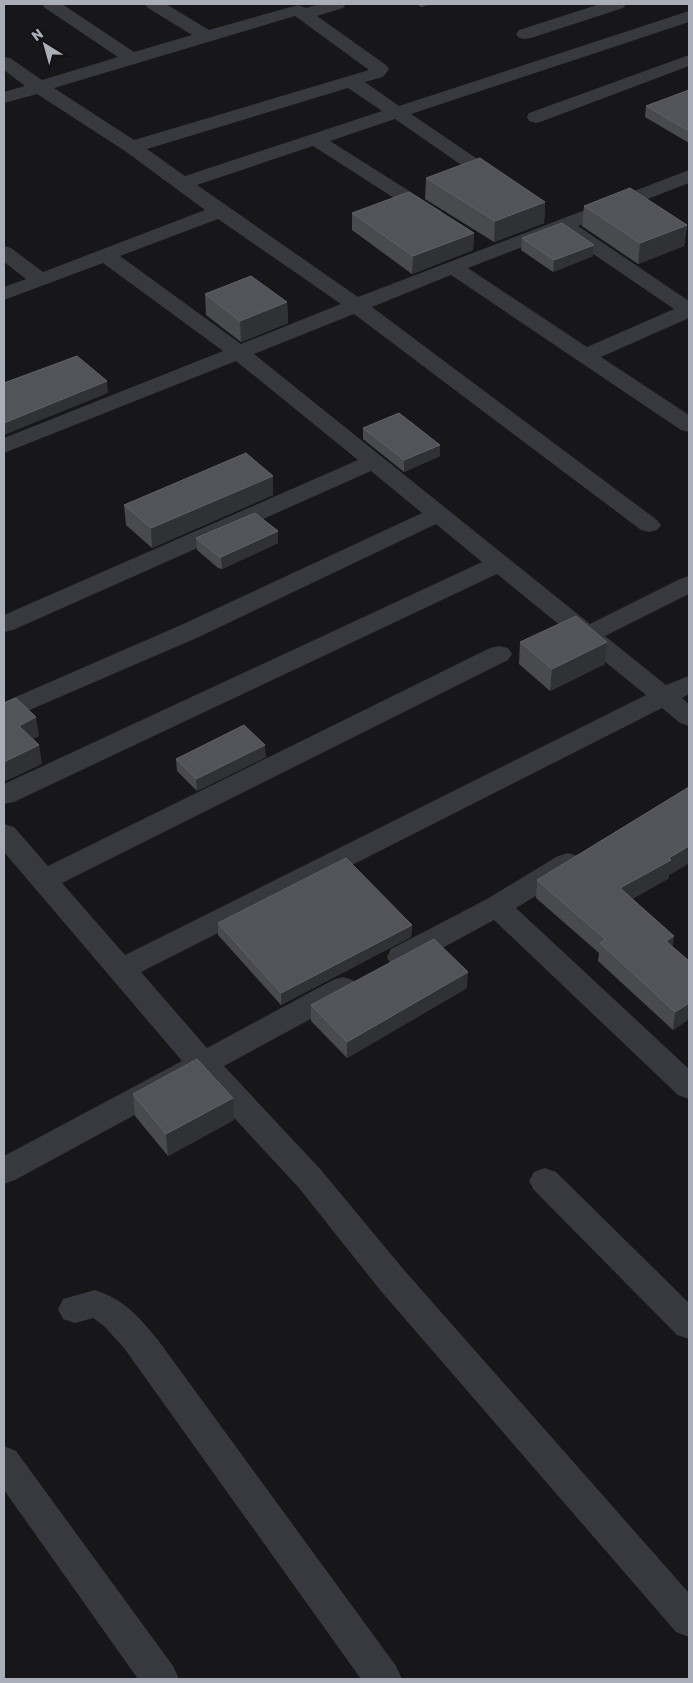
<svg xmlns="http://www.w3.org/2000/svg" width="693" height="1683" viewBox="0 0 693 1683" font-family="Rubik,sans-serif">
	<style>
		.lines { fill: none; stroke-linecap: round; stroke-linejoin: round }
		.minor { fill: #38393e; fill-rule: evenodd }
		.wall { fill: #484a4e }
		.shaded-wall { fill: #303134 }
		.building { fill: #53545a; stroke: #606268 }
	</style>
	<rect width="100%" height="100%" fill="#171719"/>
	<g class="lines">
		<!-- minor -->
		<g class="minor">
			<path d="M 42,4 L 62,4 L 134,52 L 192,35 L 148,8 L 145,4 L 166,4 L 209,30 L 298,5 L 306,8 L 320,4 L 346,4 L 343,8 L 317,16 L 386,65 L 389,69 L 383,77 L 365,82 L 399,106 L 689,11 L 689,22 L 411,114 L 507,179 L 510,183 L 507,187 L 500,189 L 493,187 L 395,119 L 330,141 L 441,211 L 444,215 L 441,219 L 434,221 L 427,219 L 313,146 L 197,185 L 358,297 L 689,170 L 689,183 L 578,226 L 689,301 L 689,318 L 601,357 L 689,415 L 689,432 L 681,430 L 451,275 L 372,307 L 657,520 L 661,525 L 657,530 L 649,532 L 641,530 L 354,314 L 254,354 L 590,624 L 680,579 L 689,576 L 689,594 L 605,636 L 666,685 L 689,676 L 689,694 L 682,698 L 689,704 L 689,726 L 680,723 L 662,708 L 141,972 L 207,1048 L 333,980 L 343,977 L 353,980 L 358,988 L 353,996 L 224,1066 L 321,1170 L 404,1270 L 689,1593 L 689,1637 L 676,1632 L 380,1290 L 299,1188 L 199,1080 L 15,1180 L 4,1184 L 4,1156 L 182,1061 L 4,852 L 4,824 L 14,827 L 48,866 L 490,648 L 499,646 L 508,648 L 512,654 L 508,660 L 62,883 L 125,955 L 646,695 L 497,574 L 14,802 L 4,804 L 4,784 L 482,562 L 436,524 L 199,637 L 4,721 L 4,702 L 181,625 L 422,513 L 371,471 L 13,630 L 4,632 L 4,615 L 358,460 L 236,361 L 4,453 L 4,438 L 223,351 L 103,263 L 4,300 L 4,287 L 26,279 L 4,262 L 4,246 L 11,248 L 43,272 L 205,210 L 125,151 L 37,94 L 4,103 L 4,92 L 25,86 L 4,70 L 4,57 L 10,58 L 42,80 L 118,57 L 45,8 ZM 295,16 L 369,70 L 134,140 L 54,88 ZM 348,88 L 382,111 L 185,176 L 147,149 ZM 218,219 L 341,304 L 241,344 L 120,256 ZM 561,232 L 674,309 L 587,347 L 468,268 Z"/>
			<polygon points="600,4 626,4 623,8 531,38 525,39 519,38 516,34 519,30"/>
			<polygon points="689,55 689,66 543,121 536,123 529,121 527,117 529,113"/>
			<polygon points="568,853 578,856 582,863 578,870 516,908 689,1069 689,1099 678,1095 494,920 411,965 401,968 391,965 387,957 391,949 487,899 558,856"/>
			<polygon points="545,1168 556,1172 689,1303 689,1339 677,1335 534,1190 529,1181 534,1172"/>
			<path d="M 95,1290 C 125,1300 138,1316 158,1340 L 396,1666 L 402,1679 L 361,1679 L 124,1348 L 104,1326 L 93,1318 L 75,1323 L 63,1319 L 58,1309 L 63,1299 Z"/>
			<polygon points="4,1446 16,1451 173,1666 179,1679 138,1679 4,1490"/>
		</g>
	</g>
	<!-- wall -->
	<g class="wall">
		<polygon points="416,4 431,4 422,7"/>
		<polygon points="689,90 689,143 645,117 646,106"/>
		<polygon points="426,178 545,202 544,223 494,242 425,199"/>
		<polygon points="584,206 687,225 684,246 638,264 582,226"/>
		<polygon points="352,213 474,233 473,250 412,274 352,230"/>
		<polygon points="522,238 593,256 553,272 521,250"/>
		<polygon points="205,294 287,302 288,323 241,342 206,315"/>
		<polygon points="363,428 440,445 440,456 404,472 363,439"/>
		<polygon points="273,495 152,548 126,525 124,505"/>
		<polygon points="278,531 278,543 222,569 218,568 197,550 196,538"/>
		<polygon points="520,642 605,664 550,691 519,664"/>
		<polygon points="266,757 197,791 177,771 176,759"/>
		<polygon points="689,787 689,863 669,875 669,878 632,899 673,947 689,961 689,1019 673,1030 598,961 599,953 536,898 537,880"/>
		<polygon points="218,923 412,925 411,937 281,1005 218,935"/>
		<polygon points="467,988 347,1058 311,1021 311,1005"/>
		<polygon points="133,1094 234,1120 168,1156 135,1116"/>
	</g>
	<!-- shaded-wall -->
	<g class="shaded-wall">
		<polygon points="422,4 431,4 422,7"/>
		<polygon points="545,202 544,223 494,242 495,221"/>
		<polygon points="687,225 684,246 638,264 640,243"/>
		<polygon points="474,233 473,250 412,274 413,256"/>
		<polygon points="594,245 593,256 553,272 554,260"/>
		<polygon points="287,302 288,323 241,342 240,321"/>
		<polygon points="107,381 108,393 4,435 4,423"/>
		<polygon points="440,445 440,456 404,472 404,460"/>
		<polygon points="273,476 273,495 152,548 151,528"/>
		<polygon points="278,531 278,543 222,569 221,557"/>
		<polygon points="607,642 605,664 550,691 552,669"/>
		<polygon points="36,717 39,736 22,745 19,726"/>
		<polygon points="39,745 42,764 4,782 4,762"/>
		<polygon points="265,745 266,757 197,791 196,779"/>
		<polygon points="689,846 689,863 669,875 669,878 617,907 620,888"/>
		<polygon points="412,925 411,937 281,1005 281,993"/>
		<polygon points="674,936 672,954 666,941"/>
		<polygon points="468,972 467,988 347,1058 347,1042"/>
		<polygon points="689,1003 689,1019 673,1030 675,1012"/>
		<polygon points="233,1098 234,1120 168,1156 166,1134"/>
	</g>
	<!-- building -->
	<g class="building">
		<polygon points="689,90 689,131 646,106"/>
		<polygon points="480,158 545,202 495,221 426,178"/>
		<polygon points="630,188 687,225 640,243 584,206"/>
		<polygon points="409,192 474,233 413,256 352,213"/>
		<polygon points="562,223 594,245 554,260 522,238"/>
		<polygon points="251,276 287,302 240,321 205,294"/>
		<polygon points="77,356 107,381 4,423 4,383"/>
		<polygon points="399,413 440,445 404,460 363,428"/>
		<polygon points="246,453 273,476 151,528 124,505"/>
		<polygon points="255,513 278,531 221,557 218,556 196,538"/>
		<polygon points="576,616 607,642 552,669 520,642"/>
		<polygon points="16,698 36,717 19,726 39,745 4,762 4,703"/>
		<polygon points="244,725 265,745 196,779 176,759"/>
		<polygon points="689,787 689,846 669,858 671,860 620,888 674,936 666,941 689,961 689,1003 675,1012 600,943 606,940 537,880"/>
		<polygon points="346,858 412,925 281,993 218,923"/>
		<polygon points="434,939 468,972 347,1042 311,1005"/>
		<polygon points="197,1059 233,1098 166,1134 133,1094"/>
	</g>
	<!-- border -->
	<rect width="693" height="1683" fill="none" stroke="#a9aeb9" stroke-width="10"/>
	<!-- north arrow -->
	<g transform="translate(45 45) rotate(323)" stroke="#121214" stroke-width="4" paint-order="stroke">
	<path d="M0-4L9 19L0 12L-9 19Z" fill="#a9aeb9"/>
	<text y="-8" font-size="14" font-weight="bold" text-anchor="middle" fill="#a9aeb9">N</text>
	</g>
</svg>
